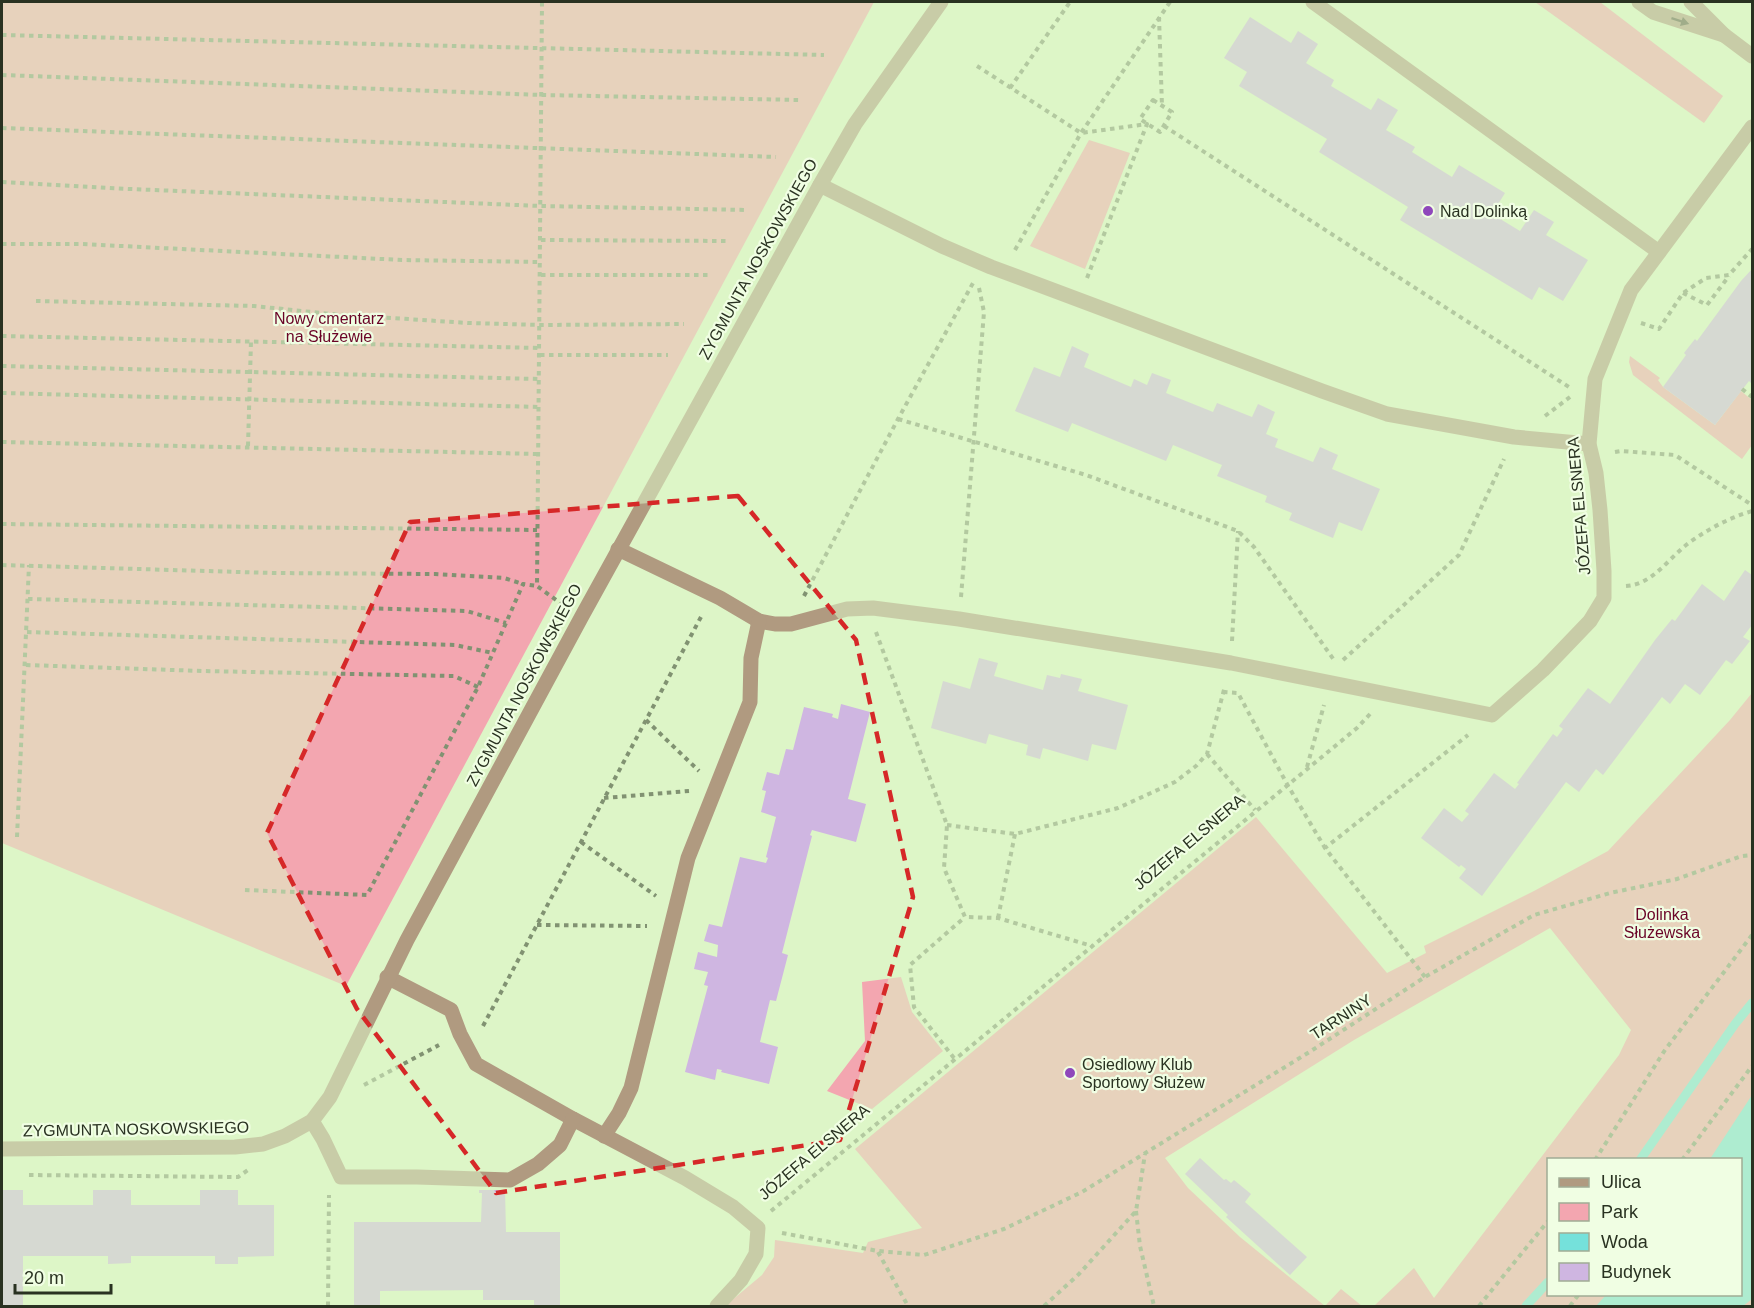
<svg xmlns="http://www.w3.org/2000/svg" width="1754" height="1308" viewBox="0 0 1754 1308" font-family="Arial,sans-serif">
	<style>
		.green { fill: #f3a6b0; fill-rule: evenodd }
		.water { fill: #75e1db }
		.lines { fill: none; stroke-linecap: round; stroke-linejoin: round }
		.stream { stroke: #75e1db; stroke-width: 9 }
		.building { fill: #cfb6e1 }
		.path { stroke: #819272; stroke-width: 4; stroke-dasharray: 4.5 4.5; stroke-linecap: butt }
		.minor { stroke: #b09a80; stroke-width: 15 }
		.oneway { fill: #585642 }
		.marked { fill: none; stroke: #d62828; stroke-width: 4.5; stroke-dasharray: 12 8; stroke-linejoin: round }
		.poi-dot { fill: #8f48bb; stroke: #f0fee3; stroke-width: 2 }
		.labels { text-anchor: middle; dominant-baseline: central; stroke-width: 4.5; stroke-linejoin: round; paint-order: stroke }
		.poi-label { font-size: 16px; fill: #293221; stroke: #f0fee3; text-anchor: start }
		.street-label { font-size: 16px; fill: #293221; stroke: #f0fee3 }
		.park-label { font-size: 16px; fill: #6a0427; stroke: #f0fee3 }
	</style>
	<rect width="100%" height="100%" fill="#ddf5c7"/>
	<!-- green -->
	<g class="green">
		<polygon points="2,2 874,2 346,986 2,843"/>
		<polygon points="1535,2 1600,2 1723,96 1704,123"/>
		<polygon points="1089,140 1130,153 1085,269 1030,246"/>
		<polygon points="1630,356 1660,378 1658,380 1663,387 1715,425 1741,391 1752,400 1752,445 1742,459 1633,375 1629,362"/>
		<path d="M 1752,693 L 1752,1306 L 1374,1306 L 1414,1268 L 1434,1298 L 1619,1055 L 1631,1030 L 1550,928 L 1354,1040 L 1165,1158 L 1188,1188 L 1240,1237 L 1325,1306 L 1341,1289 L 1362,1306 L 725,1306 L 762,1275 L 774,1257 L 775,1240 L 863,1253 L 868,1242 L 922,1228 L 855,1149 L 1256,817 L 1387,973 L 1426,953 L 1424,946 L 1534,891 L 1608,851 L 1730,720 ZM 1548,1160 L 1740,1160 L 1740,1294 L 1548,1294 Z"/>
		<polygon points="901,977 912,1012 943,1051 872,1109 827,1091 865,1041 862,982"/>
	</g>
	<!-- water -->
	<polygon class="water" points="1752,1095 1752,1299 1743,1306 1596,1306 1606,1295 1740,1294 1740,1160 1710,1159"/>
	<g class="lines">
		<!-- stream -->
		<g class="stream">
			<polyline points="1640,1160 1735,1024 1752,1003"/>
			<polyline points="1526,1306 1548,1282"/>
		</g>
	</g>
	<!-- building -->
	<g class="building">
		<polygon points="1250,17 1291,43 1298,31 1318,44 1306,63 1334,80 1331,86 1371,110 1378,98 1398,110 1386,130 1415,147 1412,152 1452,177 1459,165 1505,193 1492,214 1520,231 1534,210 1554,222 1546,235 1588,260 1563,301 1539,287 1532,300 1400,220 1408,207 1319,152 1327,139 1239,86 1247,72 1224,58"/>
		<polygon points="1752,269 1752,384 1749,381 1715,425 1663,387 1686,355 1684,353 1695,339 1697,341 1741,281"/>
		<polygon points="1072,346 1089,354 1084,367 1131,387 1134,379 1147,385 1152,373 1171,380 1166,393 1213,412 1217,403 1252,417 1258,404 1275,412 1266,434 1278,439 1275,447 1313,462 1320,447 1338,455 1332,469 1380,489 1362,531 1339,522 1333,538 1289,520 1292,513 1265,502 1267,496 1217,476 1222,465 1173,445 1166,461 1072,423 1068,432 1015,411 1034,367 1060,377"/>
		<polygon points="1745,570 1752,575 1752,625 1743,637 1750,641 1732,664 1726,660 1700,695 1685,684 1670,704 1662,697 1603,775 1596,769 1579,792 1566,782 1482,896 1459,878 1466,869 1461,865 1459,867 1421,838 1444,808 1462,822 1469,814 1465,811 1494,773 1515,789 1519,784 1517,783 1553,734 1557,737 1563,729 1559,726 1588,688 1610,704 1655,640 1672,619 1675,621 1702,584 1724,601"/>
		<polygon points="979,658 998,663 994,676 1043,690 1047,675 1060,678 1061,674 1082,679 1078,691 1128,705 1116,750 1092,744 1088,761 1043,748 1040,759 1026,755 1028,745 989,734 986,744 931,728 943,681 970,689"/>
		<polygon points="841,704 870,712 848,799 866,804 856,842 812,830 810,835 812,836 782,953 788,955 776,1001 770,1000 760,1042 778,1047 769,1084 721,1072 722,1070 717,1069 715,1080 685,1072 708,986 704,985 708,972 694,969 698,952 717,957 718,945 704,941 709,924 722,927 740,857 766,863 768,858 766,857 776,817 761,812 766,791 762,790 767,772 779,775 786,749 793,750 804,707 833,714 832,717 838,719"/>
		<polygon points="1200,1158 1224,1180 1226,1179 1231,1183 1234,1180 1251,1194 1245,1202 1307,1257 1290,1275 1226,1217 1228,1215 1185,1174"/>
		<polygon points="2,1190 23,1190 23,1205 93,1205 93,1190 131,1190 131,1205 200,1205 200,1190 238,1190 238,1205 274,1205 274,1256 238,1257 238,1264 215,1264 215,1256 131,1256 131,1263 108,1264 108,1256 23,1256 23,1306 2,1306"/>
		<polygon points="479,1190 505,1190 506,1232 560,1232 560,1306 534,1306 534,1300 483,1300 483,1290 380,1291 380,1305 354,1305 354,1222 481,1222 482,1193 479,1193"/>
	</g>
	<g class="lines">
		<!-- path -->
		<g class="path">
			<polyline points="542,2 537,586 563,605"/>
			<polyline points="1159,17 1162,106"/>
			<polyline points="2,35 824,55"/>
			<polyline points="977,66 1081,133 1147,124 1087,278"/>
			<polyline points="2,75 542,95 800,100"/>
			<polyline points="1010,88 1070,2"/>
			<polygon points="1153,100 1172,112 1160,132 1140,119"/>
			<polyline points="1164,126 1572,389"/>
			<polyline points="2,128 776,157"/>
			<polyline points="2,182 130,189 541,206 748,210"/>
			<polyline points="541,240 730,241"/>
			<polyline points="2,244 81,244 402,260 541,262"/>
			<polyline points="1015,250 1081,133 1170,2"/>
			<polyline points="541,275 711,275"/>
			<polyline points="1683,293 1707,305 1729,276"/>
			<polyline points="36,301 254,306 331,314 468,323 540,325 684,324"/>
			<polyline points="1641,323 1659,329 1683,293 1706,278 1729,275 1752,249"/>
			<polyline points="2,336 540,348"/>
			<polyline points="540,355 668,355"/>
			<polyline points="2,366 539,379"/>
			<polyline points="1742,389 1752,397"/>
			<polyline points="2,393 539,407"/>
			<polyline points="1545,416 1570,397"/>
			<polyline points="898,419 1086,475 1238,531 1254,547 1334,660"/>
			<polyline points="2,442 538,454"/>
			<polyline points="248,446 251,341"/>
			<polyline points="1615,452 1621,451 1675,455 1752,505"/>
			<polyline points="2,524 537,530"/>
			<polyline points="2,565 274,573 435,574 504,578 523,584"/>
			<path d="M 1626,586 C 1654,584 1668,558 1690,542 C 1710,528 1729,518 1752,511"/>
			<polyline points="804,596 898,419 973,283"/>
			<polyline points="961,597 984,312 979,288"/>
			<polyline points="28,599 467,611 506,623"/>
			<polyline points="27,632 455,645 493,653"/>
			<polyline points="876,632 947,825 944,868 965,917 998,918 1092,946"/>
			<polyline points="1232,641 1238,531"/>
			<polyline points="1343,660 1459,555 1504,459"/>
			<polyline points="26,665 202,671 454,676 478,687"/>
			<polyline points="1223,692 1238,693 1287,784 1325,848"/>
			<polyline points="646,720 699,771"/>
			<polyline points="1207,754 1255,810"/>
			<polyline points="1307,767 1324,705"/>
			<polyline points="604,798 689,791"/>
			<polyline points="947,825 1015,834 1118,808 1175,782 1196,766 1207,754 1225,686"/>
			<polyline points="17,837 29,565"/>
			<polyline points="581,842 656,896"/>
			<polyline points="245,890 367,895 478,687 523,584 537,586"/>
			<polyline points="998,918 1015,834"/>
			<polyline points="537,925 647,926"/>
			<polyline points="1425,977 1325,848 1468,735"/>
			<polyline points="483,1026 702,615"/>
			<polyline points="954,1058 914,1007 910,965 965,917"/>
			<polyline points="364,1085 439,1045"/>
			<polyline points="1595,1160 1665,1050 1752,935"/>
			<polyline points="1682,1160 1752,1066"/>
			<polyline points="29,1175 238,1177 248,1170"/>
			<polyline points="771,1211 1357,728 1370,714"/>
			<polyline points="1136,1211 1140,1246 1154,1306"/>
			<polyline points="782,1233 878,1251 924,1255 1004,1229 1082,1192 1311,1051 1425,977 1534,915 1610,893 1677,879 1742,856 1752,855"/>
			<polyline points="878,1252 908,1306"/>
			<polyline points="328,1306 329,1195"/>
			<polyline points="1044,1306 1079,1274 1136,1211 1145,1154"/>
			<polyline points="1479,1306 1548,1221"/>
			<polyline points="1570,1306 1579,1294"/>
		</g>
		<!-- minor -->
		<g class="minor">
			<polyline points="1313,2 1659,252"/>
			<polyline points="1639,2 1653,12 1724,35"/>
			<polyline points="1691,2 1724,35 1752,56"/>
			<polyline points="820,185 942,246 991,267 1322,391 1387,414 1514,437 1589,444"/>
			<polyline points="618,549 720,598 759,621 775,624 791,624 847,609 873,608 959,619 1231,663 1492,715 1543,670 1590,621 1604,598 1604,571 1600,510 1596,473 1589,444 1595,379 1631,290 1752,127"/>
			<polyline points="387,977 451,1010 460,1034 476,1064 573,1119 685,1178 733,1207 758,1228 756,1254 741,1280 717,1306"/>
			<polyline points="312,1121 323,1139 341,1177 417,1177 510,1180 538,1164 560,1145 573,1119"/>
			<polyline points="604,1136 619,1113 631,1088 688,858 750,702 751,658 759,621"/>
			<polyline points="2,1149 235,1147 263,1144 285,1136 312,1121 330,1097 407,940 582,616 820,185 855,124 941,2"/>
		</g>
	</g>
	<!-- one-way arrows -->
	<defs><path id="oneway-solid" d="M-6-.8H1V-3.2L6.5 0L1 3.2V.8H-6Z" transform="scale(1.5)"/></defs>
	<use class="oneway" href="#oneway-solid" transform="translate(1680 21) rotate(18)"/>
	<!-- marked area -->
	<path d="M0 0H1754V1308H0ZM 738,496 L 856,640 L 913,897 L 840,1140 L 496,1193 L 357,1009 L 267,833 L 410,522 Z" fill="#ddf5c7" fill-opacity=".55" fill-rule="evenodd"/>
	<path class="marked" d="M 738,496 L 856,640 L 913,897 L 840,1140 L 496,1193 L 357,1009 L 267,833 L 410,522 Z"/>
	<!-- markers -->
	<g class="poi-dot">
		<circle cx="1428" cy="211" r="6"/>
		<circle cx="1070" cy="1073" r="6"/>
	</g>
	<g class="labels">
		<!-- poi labels -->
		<g class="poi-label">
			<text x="1440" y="211">Nad Dolinką</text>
			<text x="1082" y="1064">Osiedlowy Klub<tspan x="1082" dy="18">Sportowy Służew</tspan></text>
		</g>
		<!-- street labels -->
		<g class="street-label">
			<text transform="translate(758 259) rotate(-61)">ZYGMUNTA NOSKOWSKIEGO</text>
			<text transform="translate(1579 506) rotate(-95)">JÓZEFA ELSNERA</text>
			<text transform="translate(524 685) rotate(-62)">ZYGMUNTA NOSKOWSKIEGO</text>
			<text transform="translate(1189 842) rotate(-40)">JÓZEFA ELSNERA</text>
			<text transform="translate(1341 1017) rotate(-33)">TARNINY</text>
			<text transform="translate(136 1129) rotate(-1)">ZYGMUNTA NOSKOWSKIEGO</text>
			<text transform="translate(814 1152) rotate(-40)">JÓZEFA ELSNERA</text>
		</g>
		<!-- park labels -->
		<g class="park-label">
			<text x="329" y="318">Nowy cmentarz<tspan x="329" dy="18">na Służewie</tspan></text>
			<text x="1662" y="914">Dolinka<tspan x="1662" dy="18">Służewska</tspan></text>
		</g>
	</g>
	<!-- border -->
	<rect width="1754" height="1308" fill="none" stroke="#293221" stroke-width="6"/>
	<!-- legend -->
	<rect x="1547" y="1158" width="195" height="138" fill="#f0fee3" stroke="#a0ac95" stroke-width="1.5"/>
	<rect x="1559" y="1178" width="30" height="9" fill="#b09a80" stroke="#a0ac95" stroke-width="1.5"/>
	<text x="1601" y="1188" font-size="18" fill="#293221">Ulica</text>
	<rect x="1559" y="1203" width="30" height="18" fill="#f3a6b0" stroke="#a0ac95" stroke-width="1.5"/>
	<text x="1601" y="1218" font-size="18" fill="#293221">Park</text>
	<rect x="1559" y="1233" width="30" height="18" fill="#75e1db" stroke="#a0ac95" stroke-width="1.5"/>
	<text x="1601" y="1248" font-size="18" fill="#293221">Woda</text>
	<rect x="1559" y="1263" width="30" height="18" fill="#cfb6e1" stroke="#a0ac95" stroke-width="1.5"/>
	<text x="1601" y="1278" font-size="18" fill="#293221">Budynek</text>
	<!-- scale -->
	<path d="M15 1284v9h96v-9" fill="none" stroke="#293221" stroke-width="3"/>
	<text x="24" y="1284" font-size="18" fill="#293221" stroke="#f0fee3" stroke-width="4.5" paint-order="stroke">20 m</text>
</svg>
